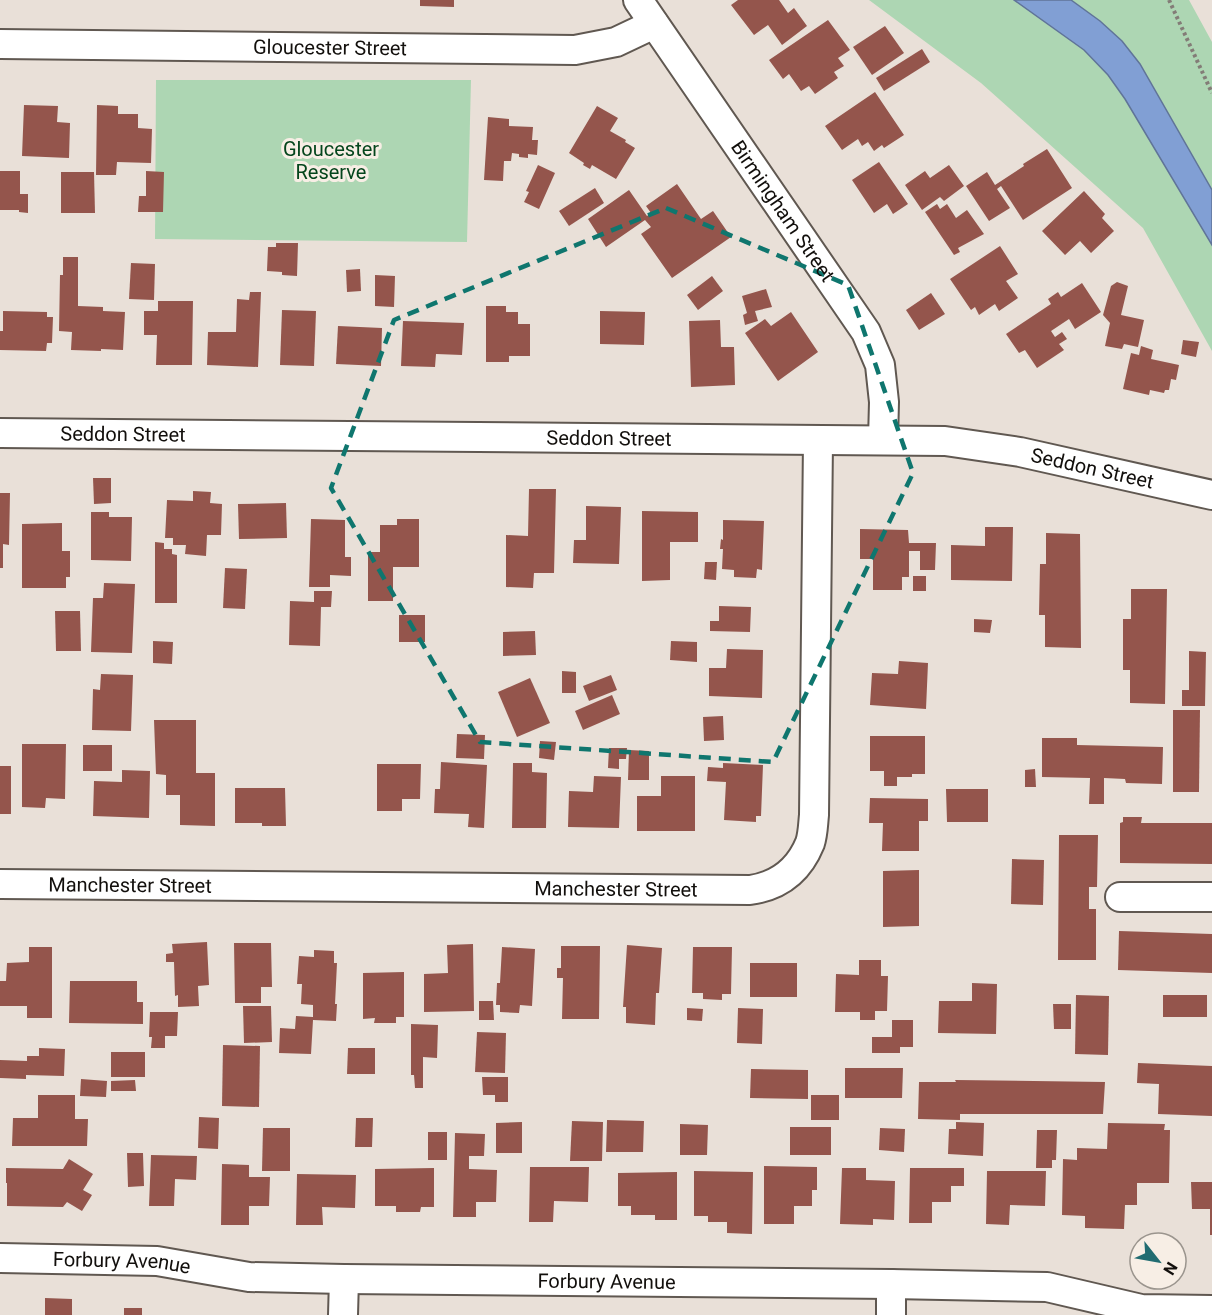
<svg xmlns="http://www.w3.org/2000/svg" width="1212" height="1315" viewBox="0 0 1212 1315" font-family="Roboto,sans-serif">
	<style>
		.green { fill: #add6b3 }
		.water { fill: #819fd4; stroke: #607498; stroke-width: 1.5 }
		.building { fill: #94554c }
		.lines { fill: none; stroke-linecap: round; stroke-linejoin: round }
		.street-casing { stroke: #605851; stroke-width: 32 }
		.path { stroke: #837c77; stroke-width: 4; stroke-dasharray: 3 3; stroke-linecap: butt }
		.street { stroke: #fff; stroke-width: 28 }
		.marked { fill: none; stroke: #0f766e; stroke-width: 4.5; stroke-dasharray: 12 8; stroke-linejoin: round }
		.labels { text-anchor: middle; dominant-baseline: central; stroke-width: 6; stroke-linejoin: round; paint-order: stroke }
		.street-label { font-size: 20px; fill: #120f0c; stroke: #f7eee5 }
		.park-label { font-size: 20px; fill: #04451c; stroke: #f7eee5 }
	</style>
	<rect width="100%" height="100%" fill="#e9e0d8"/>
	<!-- green -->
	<g class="green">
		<polygon points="869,0 1189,0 1212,42 1212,351 1143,228 981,83"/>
		<polygon points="156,80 471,80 467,242 155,239"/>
	</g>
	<!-- water -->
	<polygon class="water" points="1014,0 1071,0 1100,21 1122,41 1140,64 1212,190 1212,245 1125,99 1108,75 1084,50"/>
	<!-- building -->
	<g class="building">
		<polygon points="420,0 454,0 454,7 420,6"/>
		<polygon points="738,0 779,0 788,13 794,8 807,26 782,45 768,25 754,35 731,5"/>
		<polygon points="828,20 850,50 838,58 844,66 834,72 838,78 815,94 809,86 801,91 789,74 783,79 769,60"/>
		<polygon points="885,26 904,53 872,75 853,47"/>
		<polygon points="922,49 930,62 884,91 876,78"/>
		<polygon points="875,92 904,135 884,148 882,145 874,151 868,142 862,146 858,139 842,150 825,126"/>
		<polygon points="24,105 58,106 57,122 70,123 69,158 22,156"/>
		<polygon points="97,105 118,106 118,114 138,114 138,128 152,129 151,163 117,162 116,175 96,175"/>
		<polygon points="597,106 618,118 610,131 626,140 625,142 635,148 616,179 592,165 590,169 583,165 584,163 569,153"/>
		<polygon points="488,117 509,119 509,126 533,127 532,140 538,140 537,155 528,154 528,158 519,157 519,154 512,153 511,161 504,161 503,181 484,180"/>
		<polygon points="1047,149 1072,188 1023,220 1001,186 997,189 1010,208 989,221 966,186 987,172 995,185 1024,166 1023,164"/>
		<polygon points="879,162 908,204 893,214 887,204 874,213 852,180"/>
		<polygon points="538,165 555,173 539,209 524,202 529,192 526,191"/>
		<polygon points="949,165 964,186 944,201 940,197 922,210 905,185 925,171 930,178"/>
		<polygon points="0,171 20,171 20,194 28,194 28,213 19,212 19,210 0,210"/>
		<polygon points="146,171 164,172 163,212 138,212 139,196 146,196"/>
		<polygon points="61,172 94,172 95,213 61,213"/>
		<polygon points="677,184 701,219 713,211 731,237 672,278 641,234 651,227 645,220 606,247 588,219 629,190 647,216 651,213 646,206"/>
		<polygon points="595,188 604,203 569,226 559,211"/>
		<polygon points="1084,191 1105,214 1102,218 1114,231 1091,253 1080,241 1065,255 1042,231"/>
		<polygon points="937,204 940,209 947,204 956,218 967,210 984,234 958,248 960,252 954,255 925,212"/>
		<polygon points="276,243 298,243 297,276 282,275 282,272 267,271 268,247 276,247"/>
		<polygon points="1000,246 1018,274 1006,281 1018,298 999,311 995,304 979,315 975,307 971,310 950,279"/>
		<polygon points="63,257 78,257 78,306 103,307 103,311 125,312 123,350 101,349 101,351 71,350 72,332 59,331 60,275 63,275"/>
		<polygon points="131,263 155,264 154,300 129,299"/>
		<polygon points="360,269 361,291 347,292 346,270"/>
		<polygon points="375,275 395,276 394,307 375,306"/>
		<polygon points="712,276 723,291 698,310 687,295"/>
		<polygon points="1117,282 1128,286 1121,315 1144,320 1138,347 1124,344 1122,349 1105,346 1110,323 1103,315 1111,286"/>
		<polygon points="1082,283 1101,312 1075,329 1069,319 1051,331 1055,337 1062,332 1067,339 1059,344 1064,350 1037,368 1025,350 1019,353 1006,334 1051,304 1048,299 1058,292 1061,297"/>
		<polygon points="766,289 772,307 755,311 758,321 745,325 743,315 747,313 742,296"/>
		<polygon points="250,292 261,292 258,367 207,365 208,332 236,332 237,299 249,300"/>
		<polygon points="931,293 945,314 919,330 906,310"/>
		<polygon points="158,301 193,301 192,365 156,365 157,335 144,335 144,311 158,311"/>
		<polygon points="486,306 506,306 506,312 518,312 518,324 530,324 530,356 509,356 509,362 486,362"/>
		<polygon points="282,310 316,311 314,366 280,365"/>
		<polygon points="3,311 47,312 47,317 53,317 52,343 47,343 46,351 0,350 0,331 3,331"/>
		<polygon points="600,311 645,312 644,345 600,344"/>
		<polygon points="791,312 818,352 778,381 745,333 765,319 771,326"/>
		<polygon points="720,320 721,347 734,347 735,385 691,387 689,321"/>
		<polygon points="403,321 464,323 462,355 436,354 435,367 401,366"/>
		<polygon points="338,326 382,328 381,366 336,364"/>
		<polygon points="1183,340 1199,342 1196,357 1181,354"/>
		<polygon points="1141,346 1153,350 1151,359 1179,365 1176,380 1171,379 1169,390 1165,390 1164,393 1150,390 1149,395 1123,389 1131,353 1139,355"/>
		<polygon points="93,478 111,478 111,503 94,504"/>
		<polygon points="529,489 556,489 554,573 534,573 533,588 506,587 506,535 528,536"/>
		<polygon points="193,491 211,492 210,503 222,504 221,535 207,535 206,556 185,554 186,545 173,545 173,538 165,538 167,500 193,501"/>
		<polygon points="0,493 10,493 9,545 3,544 3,568 0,568"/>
		<polygon points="286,503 287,538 239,539 238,504"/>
		<polygon points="586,506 621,507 619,564 573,563 574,540 586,540"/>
		<polygon points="642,511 698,512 698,542 670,542 670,580 642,581"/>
		<polygon points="91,512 109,512 109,517 132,517 131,561 91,560"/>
		<polygon points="311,519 345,520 345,557 351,557 351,576 330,575 330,587 309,587"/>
		<polygon points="397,519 419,519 419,567 393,567 393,601 368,601 368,552 380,552 380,525 397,525"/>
		<polygon points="723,520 764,521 762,570 757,569 756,578 734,577 734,570 722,569 723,549 720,549 721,539 723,540"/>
		<polygon points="62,523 62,551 70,551 70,577 66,577 66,588 22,588 22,524"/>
		<polygon points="985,527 1013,527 1012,581 951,580 951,545 985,546"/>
		<polygon points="860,529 908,530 909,543 936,543 935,570 920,570 920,551 909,551 909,577 902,577 902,590 873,590 873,559 860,559"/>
		<polygon points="1046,533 1080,534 1081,648 1045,647 1045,615 1039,615 1040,564 1046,564"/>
		<polygon points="155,542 164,543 164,549 172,549 172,554 177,555 177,603 155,603"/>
		<polygon points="705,562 717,562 716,580 704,579"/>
		<polygon points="225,568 247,569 245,609 223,608"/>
		<rect x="913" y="576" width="13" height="15"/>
		<polygon points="104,583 135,584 132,653 91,652 93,598 103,598"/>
		<polygon points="1131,589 1167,589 1165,704 1130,703 1130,670 1123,670 1123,619 1131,619"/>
		<polygon points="314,591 332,591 331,607 321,607 320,646 289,645 290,601 314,602"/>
		<polygon points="719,606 751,607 750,632 710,631 710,621 719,621"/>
		<polygon points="55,611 80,611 81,651 56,651"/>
		<rect x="399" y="615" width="26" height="27"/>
		<polygon points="974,619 992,620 990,633 974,632"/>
		<polygon points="535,631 536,655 503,656 503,632"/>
		<polygon points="153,641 173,642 172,664 153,663"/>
		<polygon points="671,641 697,642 697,662 670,660"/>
		<polygon points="727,649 763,650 762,698 709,696 709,668 726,668"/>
		<polygon points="1189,651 1206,652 1205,706 1182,706 1182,690 1189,690"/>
		<polygon points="899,661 928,663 926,709 870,705 872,673 898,674"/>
		<polygon points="562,671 576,672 576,693 562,693"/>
		<polygon points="101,674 133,675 131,731 92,730 93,689 100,690"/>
		<polygon points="611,675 617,690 589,701 583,686"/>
		<polygon points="530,678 550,723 517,737 498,692"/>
		<polygon points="612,695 620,714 583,730 575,711"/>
		<polygon points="1173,710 1200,710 1199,792 1173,792"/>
		<polygon points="723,716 724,740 704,741 703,717"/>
		<polygon points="154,720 196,720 196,773 215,773 215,826 180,825 180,795 166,795 166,775 156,774"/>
		<polygon points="457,734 485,735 484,759 456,758"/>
		<polygon points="870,736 925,736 925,774 912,774 912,777 897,777 897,786 884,786 884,771 870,771"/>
		<polygon points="1042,738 1077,738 1077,745 1163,747 1162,784 1126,783 1125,779 1104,778 1104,804 1089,804 1090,778 1042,777"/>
		<polygon points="540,741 556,742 554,760 539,758"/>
		<polygon points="22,744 66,744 65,799 46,798 45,808 22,807"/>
		<rect x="83" y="745" width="29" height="26"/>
		<polygon points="609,748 627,748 626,759 619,759 619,769 608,768"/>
		<polygon points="629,750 649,751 649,780 628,780"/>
		<polygon points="441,762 487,765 484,828 468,827 469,814 434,813 435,789 440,789"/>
		<polygon points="513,763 532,763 532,772 547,773 546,828 512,828"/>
		<polygon points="723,763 763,765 761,816 756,816 756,822 724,820 726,782 707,781 708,767 723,768"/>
		<polygon points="377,764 421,764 420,799 402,799 402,811 377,811"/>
		<rect x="0" y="766" width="11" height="48"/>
		<polygon points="1035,769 1036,787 1025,787 1025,770"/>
		<polygon points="122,770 150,771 149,818 93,816 94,781 122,782"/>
		<polygon points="594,776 621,777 619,828 568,827 569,791 593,792"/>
		<polygon points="661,776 695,776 695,831 637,831 637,796 661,796"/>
		<polygon points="235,788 285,788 286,826 262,826 262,823 235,823"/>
		<polygon points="946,789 988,789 988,822 947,822"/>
		<polygon points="870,798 928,799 928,821 919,821 919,851 882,851 883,823 869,823"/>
		<polygon points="1123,817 1142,817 1141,823 1212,823 1212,864 1120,863 1120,823 1123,822"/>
		<polygon points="1059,835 1098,835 1097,887 1089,887 1089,909 1096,909 1096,960 1058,960"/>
		<polygon points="1012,859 1044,860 1043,905 1011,904"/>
		<polygon points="919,870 919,926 883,927 883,871"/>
		<polygon points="1119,931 1212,934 1212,973 1118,970"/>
		<polygon points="207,942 209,985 198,986 199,1006 178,1007 178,995 175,996 174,962 166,962 166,954 173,953 172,944"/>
		<polygon points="234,943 271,943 272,987 261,987 261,1003 235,1003"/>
		<polygon points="473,944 474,1011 424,1012 424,974 448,973 447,945"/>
		<polygon points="627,945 662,948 659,993 656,993 655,1025 626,1023 626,1007 623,1007"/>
		<polygon points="561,946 600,946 599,1019 562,1019 563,978 557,978 557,968 561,968"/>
		<polygon points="29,947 52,947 52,1018 27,1018 27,1006 0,1006 0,981 6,981 7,963 29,962"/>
		<polygon points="502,947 535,949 532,1006 520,1005 519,1013 500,1012 500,1005 496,1005 497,983 500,983"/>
		<polygon points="693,947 732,947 731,994 722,994 722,1000 703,999 703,993 692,993"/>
		<polygon points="314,950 334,951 334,963 337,963 335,1004 337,1004 336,1021 313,1020 311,1054 279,1053 280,1028 295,1029 296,1016 313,1017 313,1005 301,1004 302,984 297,984 299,956 314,957"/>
		<polygon points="859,960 881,960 881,976 888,976 887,1011 875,1011 875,1020 860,1020 860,1012 835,1012 836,974 859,975"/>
		<rect x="750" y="963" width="47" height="34"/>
		<polygon points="404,972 404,1017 396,1017 396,1023 374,1023 375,1018 363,1019 363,973"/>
		<polygon points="70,981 137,981 137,1002 143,1002 143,1024 69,1023"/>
		<polygon points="972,983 997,984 996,1034 938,1033 939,1001 972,1001"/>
		<polygon points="1076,995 1109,996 1108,1055 1075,1054"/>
		<rect x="1163" y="995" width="44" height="22"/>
		<polygon points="479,1001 493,1001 494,1020 479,1020"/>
		<polygon points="1053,1004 1071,1004 1071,1029 1054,1029"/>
		<polygon points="243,1006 271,1006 272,1042 244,1043"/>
		<polygon points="687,1008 703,1009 702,1021 687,1020"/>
		<polygon points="738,1008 763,1009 762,1044 737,1043"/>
		<polygon points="150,1012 178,1012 177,1036 165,1036 165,1048 151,1048 152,1037 149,1037"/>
		<polygon points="892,1020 913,1020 913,1047 900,1047 900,1053 872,1053 872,1037 892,1037"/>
		<polygon points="411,1024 438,1025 437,1058 423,1057 423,1088 415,1088 414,1075 411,1075"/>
		<polygon points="477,1032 506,1033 505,1073 475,1072"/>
		<polygon points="223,1045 260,1046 259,1107 222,1106"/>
		<polygon points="39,1048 65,1049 64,1076 26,1075 26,1079 0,1078 0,1060 27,1061 27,1056 39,1056"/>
		<polygon points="348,1048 375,1048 375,1074 347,1074"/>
		<rect x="111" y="1052" width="34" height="25"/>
		<polygon points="1138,1063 1212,1066 1212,1116 1158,1114 1159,1084 1137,1083"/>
		<polygon points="845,1068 903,1068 902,1098 845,1098"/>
		<polygon points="751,1069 808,1070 808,1099 750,1098"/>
		<polygon points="482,1077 508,1077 508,1102 495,1102 495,1095 483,1095"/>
		<polygon points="81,1079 107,1081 106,1097 80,1096"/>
		<polygon points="135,1080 136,1091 111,1091 111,1081"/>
		<polygon points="955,1080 1105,1082 1103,1114 960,1114 960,1120 918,1119 919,1082 956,1082"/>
		<polygon points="38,1095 75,1095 75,1119 88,1119 87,1146 12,1146 13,1118 38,1118"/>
		<rect x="811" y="1095" width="28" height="25"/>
		<polygon points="199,1117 219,1118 218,1149 198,1148"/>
		<polygon points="356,1118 373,1118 372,1147 355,1147"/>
		<polygon points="607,1120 644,1121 643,1152 606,1152"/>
		<polygon points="572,1121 603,1122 602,1161 570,1161"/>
		<polygon points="522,1122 522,1153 496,1153 496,1123"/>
		<polygon points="956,1122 984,1123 983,1156 948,1154 949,1129 956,1129"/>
		<polygon points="1108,1123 1165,1124 1164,1130 1170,1130 1169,1183 1137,1183 1137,1205 1125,1205 1124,1229 1085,1228 1085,1216 1062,1215 1063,1159 1077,1160 1077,1148 1107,1149"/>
		<polygon points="680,1124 708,1125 707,1155 680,1155"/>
		<rect x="790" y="1127" width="41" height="28"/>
		<polygon points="263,1128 290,1128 290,1171 262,1171"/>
		<polygon points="880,1128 905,1129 904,1152 879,1150"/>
		<polygon points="1037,1130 1057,1130 1056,1160 1052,1160 1052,1168 1036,1168"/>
		<rect x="428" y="1132" width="19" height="28"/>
		<polygon points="455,1133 485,1134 484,1156 469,1156 469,1169 497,1170 496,1202 476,1202 476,1217 453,1217"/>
		<polygon points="127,1153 143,1153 144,1186 128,1187"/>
		<polygon points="151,1155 197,1156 196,1180 175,1179 174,1206 149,1206"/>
		<polygon points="69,1159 93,1174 83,1190 92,1195 82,1211 67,1202 63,1207 7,1206 7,1183 6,1183 6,1168 63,1169"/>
		<polygon points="222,1164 249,1165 249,1177 270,1177 269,1206 249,1206 249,1225 221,1225"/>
		<polygon points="764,1166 817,1167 817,1190 812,1190 812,1206 794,1206 794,1224 764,1224"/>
		<polygon points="530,1167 589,1167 588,1202 554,1201 553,1222 529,1222"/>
		<polygon points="434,1168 434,1207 421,1207 420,1212 396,1212 396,1206 375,1206 375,1169"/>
		<polygon points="842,1168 866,1168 866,1180 895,1181 894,1220 873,1219 873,1225 840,1224"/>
		<polygon points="910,1168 964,1168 964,1186 951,1186 951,1202 932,1202 932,1223 909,1223"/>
		<polygon points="694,1171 753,1172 752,1234 727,1233 727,1222 708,1222 708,1216 694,1216"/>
		<polygon points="987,1171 1046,1171 1045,1206 1010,1205 1009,1225 986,1224"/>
		<polygon points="677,1172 677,1220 655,1220 655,1215 631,1215 631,1206 618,1206 618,1173"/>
		<polygon points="297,1174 356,1175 355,1208 322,1207 323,1225 296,1225"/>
		<polygon points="1191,1182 1212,1182 1212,1235 1210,1235 1210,1209 1192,1209"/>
		<polygon points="45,1298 72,1299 72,1315 45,1315"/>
		<rect x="124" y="1308" width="18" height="7"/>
	</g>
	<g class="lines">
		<defs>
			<g id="street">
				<path id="s1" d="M 638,0 L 866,332 L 880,365 L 884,402 L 883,440"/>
				<path id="s2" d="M 0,44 L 575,50 L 616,42 L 654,24"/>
				<path id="s3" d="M 0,433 L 945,441 L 1020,452 L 1212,495"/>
				<path id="s4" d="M 0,884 L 750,890 C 779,886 799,870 810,843 C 813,834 813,824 814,815 L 818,441"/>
				<polyline points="1120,897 1212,897"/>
				<path id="s5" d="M 0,1258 L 157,1261 L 249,1277 L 344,1279 L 891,1284 L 1047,1287 L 1141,1309 L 1212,1310"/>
				<polyline points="891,1284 891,1315"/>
				<polyline points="343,1315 344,1279"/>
			</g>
		</defs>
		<!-- street casing -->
		<use href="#street" class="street-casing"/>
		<!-- path -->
		<polyline class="path" points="1169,0 1212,93"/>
		<!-- street -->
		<use href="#street" class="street"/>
	</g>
	<!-- marked area -->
	<path class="marked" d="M 666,208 L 848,285 L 913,473 L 773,762 L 480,742 L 331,488 L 394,320 Z"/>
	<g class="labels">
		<!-- street labels -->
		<g class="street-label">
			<text stroke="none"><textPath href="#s2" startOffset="330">Gloucester Street</textPath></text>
			<text stroke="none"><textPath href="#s1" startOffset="256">Birmingham Street</textPath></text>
			<text stroke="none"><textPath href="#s3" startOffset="123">Seddon Street</textPath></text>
			<text stroke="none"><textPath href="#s3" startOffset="609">Seddon Street</textPath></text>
			<text stroke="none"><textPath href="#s3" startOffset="1095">Seddon Street</textPath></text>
			<text stroke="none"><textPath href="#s4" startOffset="130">Manchester Street</textPath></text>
			<text stroke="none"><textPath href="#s4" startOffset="616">Manchester Street</textPath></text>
			<text stroke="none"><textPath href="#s5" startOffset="122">Forbury Avenue</textPath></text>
			<text stroke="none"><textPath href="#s5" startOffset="608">Forbury Avenue</textPath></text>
		</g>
		<!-- park labels -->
		<g class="park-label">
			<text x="331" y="149">Gloucester<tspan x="331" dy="23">Reserve</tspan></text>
		</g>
	</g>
	<!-- north arrow -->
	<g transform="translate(1158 1261) rotate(121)"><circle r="28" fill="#f7eee5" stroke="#9b958e" stroke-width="1.5"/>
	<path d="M0-4.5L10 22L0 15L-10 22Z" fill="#216c71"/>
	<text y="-9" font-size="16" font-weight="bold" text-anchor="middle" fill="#120f0c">N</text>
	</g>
</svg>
